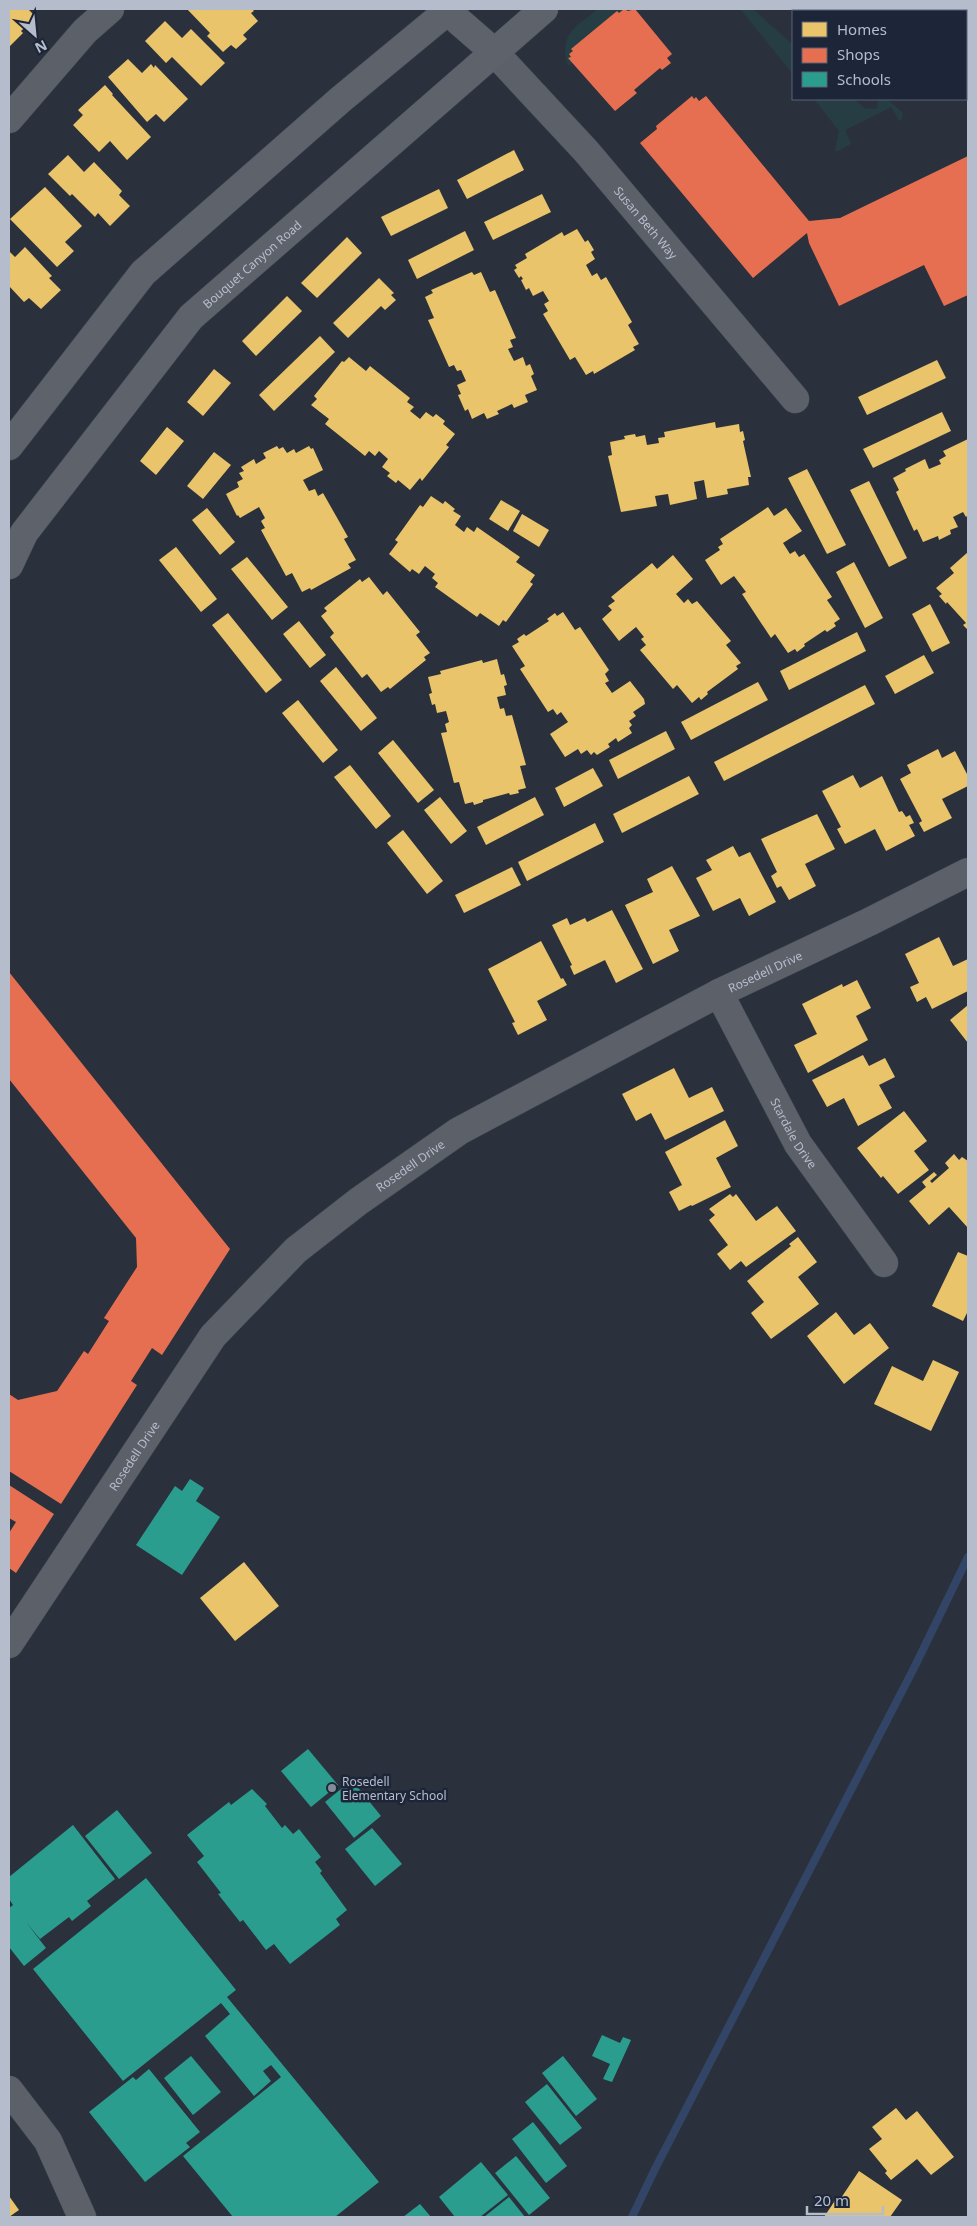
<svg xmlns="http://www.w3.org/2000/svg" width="977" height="2226" viewBox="0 0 977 2226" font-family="'Noto Sans',sans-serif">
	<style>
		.green { fill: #263d43 }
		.homes { fill: #e9c46a }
		.shops { fill: #e76f51 }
		.schools { fill: #2a9d8f }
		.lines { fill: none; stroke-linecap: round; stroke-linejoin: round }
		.stream { stroke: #334566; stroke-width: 8 }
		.minor-casing { stroke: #474c55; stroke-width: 29 }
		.primary-casing { stroke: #494e58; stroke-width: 29 }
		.minor { stroke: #5c6069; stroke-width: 28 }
		.primary { stroke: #5e636b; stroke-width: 28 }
		.poi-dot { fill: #848c9a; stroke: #1d2638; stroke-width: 2 }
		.labels { text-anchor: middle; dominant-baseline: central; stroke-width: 5; stroke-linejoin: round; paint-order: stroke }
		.street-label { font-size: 12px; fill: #b5bdcd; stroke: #1d2638 }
		.poi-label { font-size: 12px; fill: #b5bdcd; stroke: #1d2638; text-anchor: start }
	</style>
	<rect width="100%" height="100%" fill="#2a313c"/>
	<!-- green -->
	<g class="green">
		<path d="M 598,9 L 624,9 L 619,13 L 617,11 L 571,49 L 573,51 L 569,54 L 571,57 L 569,59 L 573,63 L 568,66 C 558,34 576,27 598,9 Z"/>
		<polygon points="740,9 753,9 793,45 793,74"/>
		<polygon points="814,99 854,99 864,108 877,109 878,99 887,99 903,113 901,121 899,120 891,107 845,130 851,144 838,151 835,151 839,131"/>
	</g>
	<!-- homes -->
	<g class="homes">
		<polygon points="9,9 28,9 36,17 21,31 23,33 9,47"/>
		<polygon points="187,9 252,9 254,11 251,13 258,21 243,35 247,39 236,49 231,45 223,52 207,36 210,33"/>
		<polygon points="165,21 182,38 191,29 225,63 201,86 172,57 166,63 145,41"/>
		<polygon points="128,59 142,73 151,64 154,68 155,65 188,99 164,122 156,114 147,122 108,77"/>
		<polygon points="105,85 113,94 112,95 151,137 127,160 110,141 99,152 73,125 83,115 78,110"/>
		<polygon points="514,150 524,170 467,199 457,180"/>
		<polygon points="68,155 84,172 94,162 122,191 119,195 130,206 110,226 98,213 95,217 72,194 70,196 48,174"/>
		<polygon points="45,187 82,226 65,242 74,251 57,267 10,219"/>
		<polygon points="439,189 448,208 391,236 381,217"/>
		<polygon points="542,194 551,212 493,240 484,222"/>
		<polygon points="577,229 585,242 588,240 594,250 591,252 595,259 586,265 592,276 597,273 601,280 606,277 632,322 628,325 639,344 633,347 635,350 594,374 593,371 586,375 575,357 570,360 543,314 548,311 544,304 549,301 543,291 533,296 529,288 526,290 521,280 523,279 521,276 519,278 514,270 517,268 515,265 527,258 525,254 562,232 564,236"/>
		<polygon points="465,231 474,250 417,279 408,260"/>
		<polygon points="347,237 362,253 317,298 301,283"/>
		<polygon points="25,247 52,276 49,278 61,290 41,309 29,298 24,302 9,286 9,251 15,257"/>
		<polygon points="472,272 474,275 481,272 490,292 495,290 516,338 510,340 513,347 508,349 514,361 523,357 526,366 530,364 534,374 531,376 537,390 525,395 528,402 514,408 512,404 497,411 499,414 487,419 484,413 472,419 468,409 465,411 458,395 461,394 457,385 466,381 461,370 457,371 454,365 449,367 428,320 434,318 425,297 433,293 431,290"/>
		<polygon points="379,278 394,293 391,295 396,300 385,310 381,306 348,338 333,323"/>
		<polygon points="287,296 302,311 256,356 242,341"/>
		<polygon points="320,336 335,352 274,411 259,395"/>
		<polygon points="349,357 366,371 370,366 410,398 407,402 414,407 410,411 420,419 426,412 433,417 436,414 445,421 443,424 455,434 446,445 449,447 422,481 420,478 410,490 398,480 396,483 387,476 390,473 382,467 388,459 379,451 375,456 369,451 365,456 325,424 329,419 311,405 317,399 314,396 342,361 344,362"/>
		<polygon points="937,360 946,378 867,415 858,397"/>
		<polygon points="214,369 231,383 203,416 187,402"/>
		<polygon points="942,412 951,431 873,468 863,449"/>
		<polygon points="715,422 716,428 739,424 740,432 743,431 745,440 743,441 751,477 748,477 749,485 727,489 728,494 707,498 704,480 694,482 697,499 670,505 668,494 655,496 657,506 621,512 608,456 612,455 610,442 625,439 624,436 635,434 636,437 645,435 647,445 659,443 658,438 665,437 664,432"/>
		<polygon points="167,427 184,441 156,475 140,461"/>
		<polygon points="968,439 968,515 966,517 963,512 953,517 958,527 950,530 951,534 939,540 938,536 923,542 917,529 914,531 896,492 899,490 893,478 906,471 905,469 925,459 929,469 941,464 939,460 946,456 943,451"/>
		<polygon points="277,446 279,449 283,447 287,453 294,449 296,453 309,446 311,449 313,448 323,470 303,480 309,491 315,489 318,496 323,493 348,537 344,539 356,560 348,564 351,568 311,590 310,588 302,592 292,573 286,576 261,530 265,528 261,521 265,518 259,507 240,518 238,515 237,516 226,494 239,487 237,482 243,479 239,473 244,471 241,467 254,459 256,464 266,458 263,453"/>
		<polygon points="214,452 231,465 203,499 187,486"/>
		<polygon points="807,469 846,545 827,554 788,478"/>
		<polygon points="869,481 907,558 889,567 850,490"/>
		<polygon points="431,496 443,504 445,501 455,509 453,511 461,516 455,525 464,532 467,527 474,532 477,527 520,557 516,562 535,575 530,582 533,584 506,622 503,620 499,626 480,613 477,617 435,587 438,583 432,578 435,574 425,566 419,574 412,569 410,572 389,554 398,542 395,540 420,505 423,507"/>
		<polygon points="501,500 520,511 508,531 489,519"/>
		<polygon points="768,507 774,516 786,508 802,531 783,543 790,554 795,551 799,557 804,554 832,597 827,600 840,619 834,623 836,626 827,632 825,630 804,644 805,646 797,652 795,649 788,653 775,634 771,638 742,594 746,592 734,576 721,585 705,560 720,550 718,547 723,544 720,539"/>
		<polygon points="207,508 235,542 220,555 192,520"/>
		<polygon points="522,514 549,530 539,547 513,531"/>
		<polygon points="176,547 217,599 201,612 159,560"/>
		<polygon points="968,552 968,630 963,625 966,623 947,602 946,604 939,596 942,594 936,588 954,573 950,568"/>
		<polygon points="673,555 693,579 676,594 684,603 688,599 692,604 697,601 731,641 726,645 741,663 736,666 738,669 707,692 708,694 701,700 699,697 692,703 677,685 673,689 640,650 646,645 641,639 644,637 636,627 619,641 602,619 612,610 608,606 615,601 611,597 652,563 657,569"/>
		<polygon points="247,557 288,607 272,620 231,569"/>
		<polygon points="854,562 883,618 865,628 836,572"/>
		<polygon points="369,577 383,595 387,591 420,632 416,635 430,653 424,657 426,660 390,689 388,687 381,692 367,674 362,678 330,637 334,633 321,616 327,611 324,608 360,579 362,582"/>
		<polygon points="930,604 950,643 932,652 912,614"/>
		<polygon points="563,612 575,630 580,627 609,670 605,674 609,681 605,683 612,693 630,681 644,699 645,704 633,712 636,716 629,721 632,725 629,728 632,733 618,742 616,738 608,744 610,747 597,755 594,752 591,755 587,750 581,754 578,749 565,757 550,734 568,722 561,712 557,715 553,709 548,712 520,669 525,666 512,646 519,642 517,639 524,634 526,636 549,621 547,619 555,613 557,616"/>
		<polygon points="228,613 282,680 266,693 212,625"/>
		<polygon points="299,621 326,655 310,668 283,634"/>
		<polygon points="857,632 866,651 789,690 780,671"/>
		<polygon points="924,655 934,673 895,694 885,676"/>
		<polygon points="497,659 501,675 504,674 507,685 504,686 506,695 497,697 500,709 504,708 506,716 512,715 526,765 520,766 526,788 518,790 519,793 510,795 509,793 483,800 483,802 474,805 473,802 465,804 459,782 454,783 441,733 447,732 445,724 449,722 446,711 437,713 435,704 432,705 429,694 432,693 428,677 441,674 440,671 482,660 483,663"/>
		<polygon points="336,667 377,718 361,731 320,681"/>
		<polygon points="758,682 768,700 691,740 681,722"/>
		<polygon points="865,685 875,704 724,781 714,762"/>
		<polygon points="298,700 338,750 323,763 282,713"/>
		<polygon points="666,731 675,749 618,779 609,760"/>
		<polygon points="393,740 434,790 418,803 378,753"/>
		<polygon points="938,749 942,758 955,751 968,776 968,786 942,799 952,818 924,832 919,823 922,821 900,779 911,773 907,765"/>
		<polygon points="350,765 391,816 376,829 334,777"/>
		<polygon points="593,768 603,786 564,807 555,788"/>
		<polygon points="853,775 860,788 882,776 899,812 902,811 906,817 910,815 914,823 909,825 915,836 886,851 875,829 845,844 837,829 841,827 822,791"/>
		<polygon points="689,776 699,794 622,833 613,814"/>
		<polygon points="440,797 467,831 451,844 424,810"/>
		<polygon points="535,797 544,815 486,845 477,827"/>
		<polygon points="817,814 835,849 805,864 816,886 789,900 781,886 777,888 771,876 777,872 761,839"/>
		<polygon points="595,823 604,842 527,881 518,862"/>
		<polygon points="403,830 443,881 427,894 387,843"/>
		<polygon points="733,846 739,857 750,852 776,902 749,916 740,898 713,911 696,878 712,870 706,860"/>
		<polygon points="672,866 700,916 669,930 679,951 653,964 625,905 653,892 647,879"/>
		<polygon points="512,867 521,885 464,913 455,895"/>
		<polygon points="612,910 643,969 616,983 605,960 574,975 570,966 572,965 552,925 567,918 570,925 585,918 587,922"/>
		<polygon points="939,937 953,966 968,959 968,991 932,1009 926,997 917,1002 910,987 919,983 905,954"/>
		<polygon points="541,941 561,979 563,978 567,985 537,1001 547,1020 518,1035 512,1023 515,1022 488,969"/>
		<polygon points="857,980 871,1008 856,1016 868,1040 808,1073 794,1045 817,1034 802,1004 842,984 843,987"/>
		<polygon points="968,1005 968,1043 950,1020"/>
		<polygon points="863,1055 869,1066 885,1058 895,1077 879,1085 892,1108 858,1126 844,1098 827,1107 812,1080"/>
		<polygon points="674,1068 689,1098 712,1087 724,1111 665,1140 651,1113 636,1121 622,1094"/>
		<polygon points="904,1111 927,1141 914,1151 929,1170 898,1194 883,1176 881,1178 857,1148"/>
		<polygon points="725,1120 738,1146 716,1158 731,1187 692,1206 691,1205 679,1211 669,1192 682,1185 665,1152"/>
		<polygon points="954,1154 959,1160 962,1157 968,1161 968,1228 949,1207 929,1225 909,1201 926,1187 922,1182 934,1172 937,1175 930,1181 932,1183 949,1168 945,1163"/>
		<polygon points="730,1194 733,1197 736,1194 756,1221 777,1206 796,1231 746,1267 741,1261 730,1270 717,1254 728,1245 709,1220 715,1215 709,1209"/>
		<polygon points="798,1237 817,1262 798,1277 819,1304 771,1339 751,1313 764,1302 747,1281 791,1246 789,1244"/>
		<polygon points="958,1252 968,1256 968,1311 963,1321 932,1306"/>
		<polygon points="836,1312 854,1335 870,1323 889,1348 844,1384 807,1336"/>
		<polygon points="933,1360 959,1372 931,1431 874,1404 892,1366 923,1381"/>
		<polygon points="244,1562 279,1606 235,1641 200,1598"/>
		<polygon points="896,2108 906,2120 917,2111 954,2157 931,2175 917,2159 891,2180 885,2173 887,2171 869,2149 882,2139 872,2127"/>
		<polygon points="859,2171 902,2200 890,2217 824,2217 836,2199 839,2201"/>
		<polygon points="9,2196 19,2210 9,2217"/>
	</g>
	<!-- shops -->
	<g class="shops">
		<polygon points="624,9 628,11 635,9 672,54 667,58 671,63 662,70 660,68 634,90 637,93 615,111 568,58 571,57 569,54 573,51 571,49 617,11 619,13"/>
		<polygon points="692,96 694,99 696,97 699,101 706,96 809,221 840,218 968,156 968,295 944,306 924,265 839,306 809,243 807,233 753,278 640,143 657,129 656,126"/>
		<polygon points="9,972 230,1249 162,1355 152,1348 131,1381 137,1385 61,1504 9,1471 9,1394 18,1400 57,1391 84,1351 88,1354 109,1321 104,1318 137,1267 136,1238 9,1079"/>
		<polygon points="9,1485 54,1514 16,1573 9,1568 9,1533 16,1522 9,1518"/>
	</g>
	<!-- schools -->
	<g class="schools">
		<polygon points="190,1479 204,1488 196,1501 220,1517 182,1575 136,1545 175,1486 182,1491"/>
		<polygon points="308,1749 338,1785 311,1807 281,1771"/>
		<polygon points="352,1780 381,1816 354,1838 325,1802"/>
		<polygon points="252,1789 267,1804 265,1806 282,1828 285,1825 293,1834 299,1829 321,1857 315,1862 322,1871 320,1873 347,1910 336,1919 340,1925 290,1964 274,1944 266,1950 243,1920 240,1922 218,1894 221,1893 197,1862 204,1856 187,1835 229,1802 231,1805"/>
		<polygon points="117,1810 152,1853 119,1879 85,1836"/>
		<polygon points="73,1825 115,1879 87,1901 91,1906 72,1921 69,1917 40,1939 26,1922 46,1948 24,1966 9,1947 9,1908 13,1905 9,1899 9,1877"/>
		<polygon points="372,1828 402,1864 375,1886 345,1849"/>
		<polygon points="146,1878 236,1990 227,1997 379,2182 335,2217 233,2217 183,2156 281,2077 271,2065 263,2071 271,2081 254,2096 205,2036 230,2014 221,2003 123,2081 33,1969"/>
		<polygon points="602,2035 620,2043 623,2037 631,2040 612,2082 603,2079 610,2064 592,2056"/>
		<polygon points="191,2056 221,2092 193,2115 164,2078"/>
		<polygon points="563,2056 597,2099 576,2116 542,2073"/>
		<polygon points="149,2069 200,2132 186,2143 190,2147 145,2182 89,2112 133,2077 136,2080"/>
		<polygon points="547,2084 582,2128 560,2145 525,2102"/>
		<polygon points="533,2122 567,2166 546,2183 512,2139"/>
		<polygon points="516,2156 550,2198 529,2215 495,2173"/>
		<polygon points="481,2162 508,2195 480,2217 455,2217 439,2197"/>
		<polygon points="509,2197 525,2217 484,2217"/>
		<polygon points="420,2204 431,2217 403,2217"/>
	</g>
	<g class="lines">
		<!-- stream -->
		<polyline class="stream" points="632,2217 655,2169 914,1668 968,1557"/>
		<defs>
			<g id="minor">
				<path id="s1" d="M 493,51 L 586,151 L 795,399"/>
				<polyline points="9,119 85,31 110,9"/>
				<path id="s2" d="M 719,993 L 798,1144 L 884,1263"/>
				<path id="s3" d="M 9,1644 L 213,1336 L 296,1250 L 359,1201 L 459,1131 L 719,993 L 869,922 L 968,872"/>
				<polyline points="9,2090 48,2141 82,2217"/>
			</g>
			<g id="primary">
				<polyline points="447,11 493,51"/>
				<polyline points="9,446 143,273 340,100 450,9"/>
				<path id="s4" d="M 9,565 L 24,533 L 191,317 L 544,9"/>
			</g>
		</defs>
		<!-- minor casing -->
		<use href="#minor" class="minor-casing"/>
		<!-- primary casing -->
		<use href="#primary" class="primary-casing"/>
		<!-- minor -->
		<use href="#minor" class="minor"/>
		<!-- primary -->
		<use href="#primary" class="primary"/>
	</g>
	<!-- markers -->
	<circle class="poi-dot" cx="332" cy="1788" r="5"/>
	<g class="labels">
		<!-- street labels -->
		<g class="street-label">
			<text stroke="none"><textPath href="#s1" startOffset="230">Susan Beth Way</textPath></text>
			<text stroke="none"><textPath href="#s4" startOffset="389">Bouquet Canyon Road</textPath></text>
			<text stroke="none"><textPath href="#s3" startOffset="1036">Rosedell Drive</textPath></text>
			<text stroke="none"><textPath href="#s2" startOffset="159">Stardale Drive</textPath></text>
			<text stroke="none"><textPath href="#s3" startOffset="631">Rosedell Drive</textPath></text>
			<text stroke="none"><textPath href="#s3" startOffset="226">Rosedell Drive</textPath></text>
		</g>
		<!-- poi labels -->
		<g class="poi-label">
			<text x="342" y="1781">Rosedell<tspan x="342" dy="14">Elementary School</tspan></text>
		</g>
	</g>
	<!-- border -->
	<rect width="977" height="2226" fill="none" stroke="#b5bdcd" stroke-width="20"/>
	<!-- legend -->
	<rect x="792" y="10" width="175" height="90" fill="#1d2638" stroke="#5a6274"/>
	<rect x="802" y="22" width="25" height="15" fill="#e9c46a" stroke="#5a6274"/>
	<text x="837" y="35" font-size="15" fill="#b5bdcd">Homes</text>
	<rect x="802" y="48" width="25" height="15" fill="#e76f51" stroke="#5a6274"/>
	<text x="837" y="60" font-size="15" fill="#b5bdcd">Shops</text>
	<rect x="802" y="72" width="25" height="15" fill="#2a9d8f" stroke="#5a6274"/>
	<text x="837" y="85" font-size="15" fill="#b5bdcd">Schools</text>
	<!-- north arrow -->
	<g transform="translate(35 35) rotate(153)" stroke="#1d2638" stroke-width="4" paint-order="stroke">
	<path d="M0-4L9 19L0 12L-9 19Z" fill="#b5bdcd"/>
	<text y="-8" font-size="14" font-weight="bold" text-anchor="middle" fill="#b5bdcd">N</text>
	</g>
	<!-- scale -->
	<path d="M807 2206v8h76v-8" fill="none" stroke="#b5bdcd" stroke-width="2.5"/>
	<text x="814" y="2206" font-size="15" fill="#b5bdcd" stroke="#1d2638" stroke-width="4" paint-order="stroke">20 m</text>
</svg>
